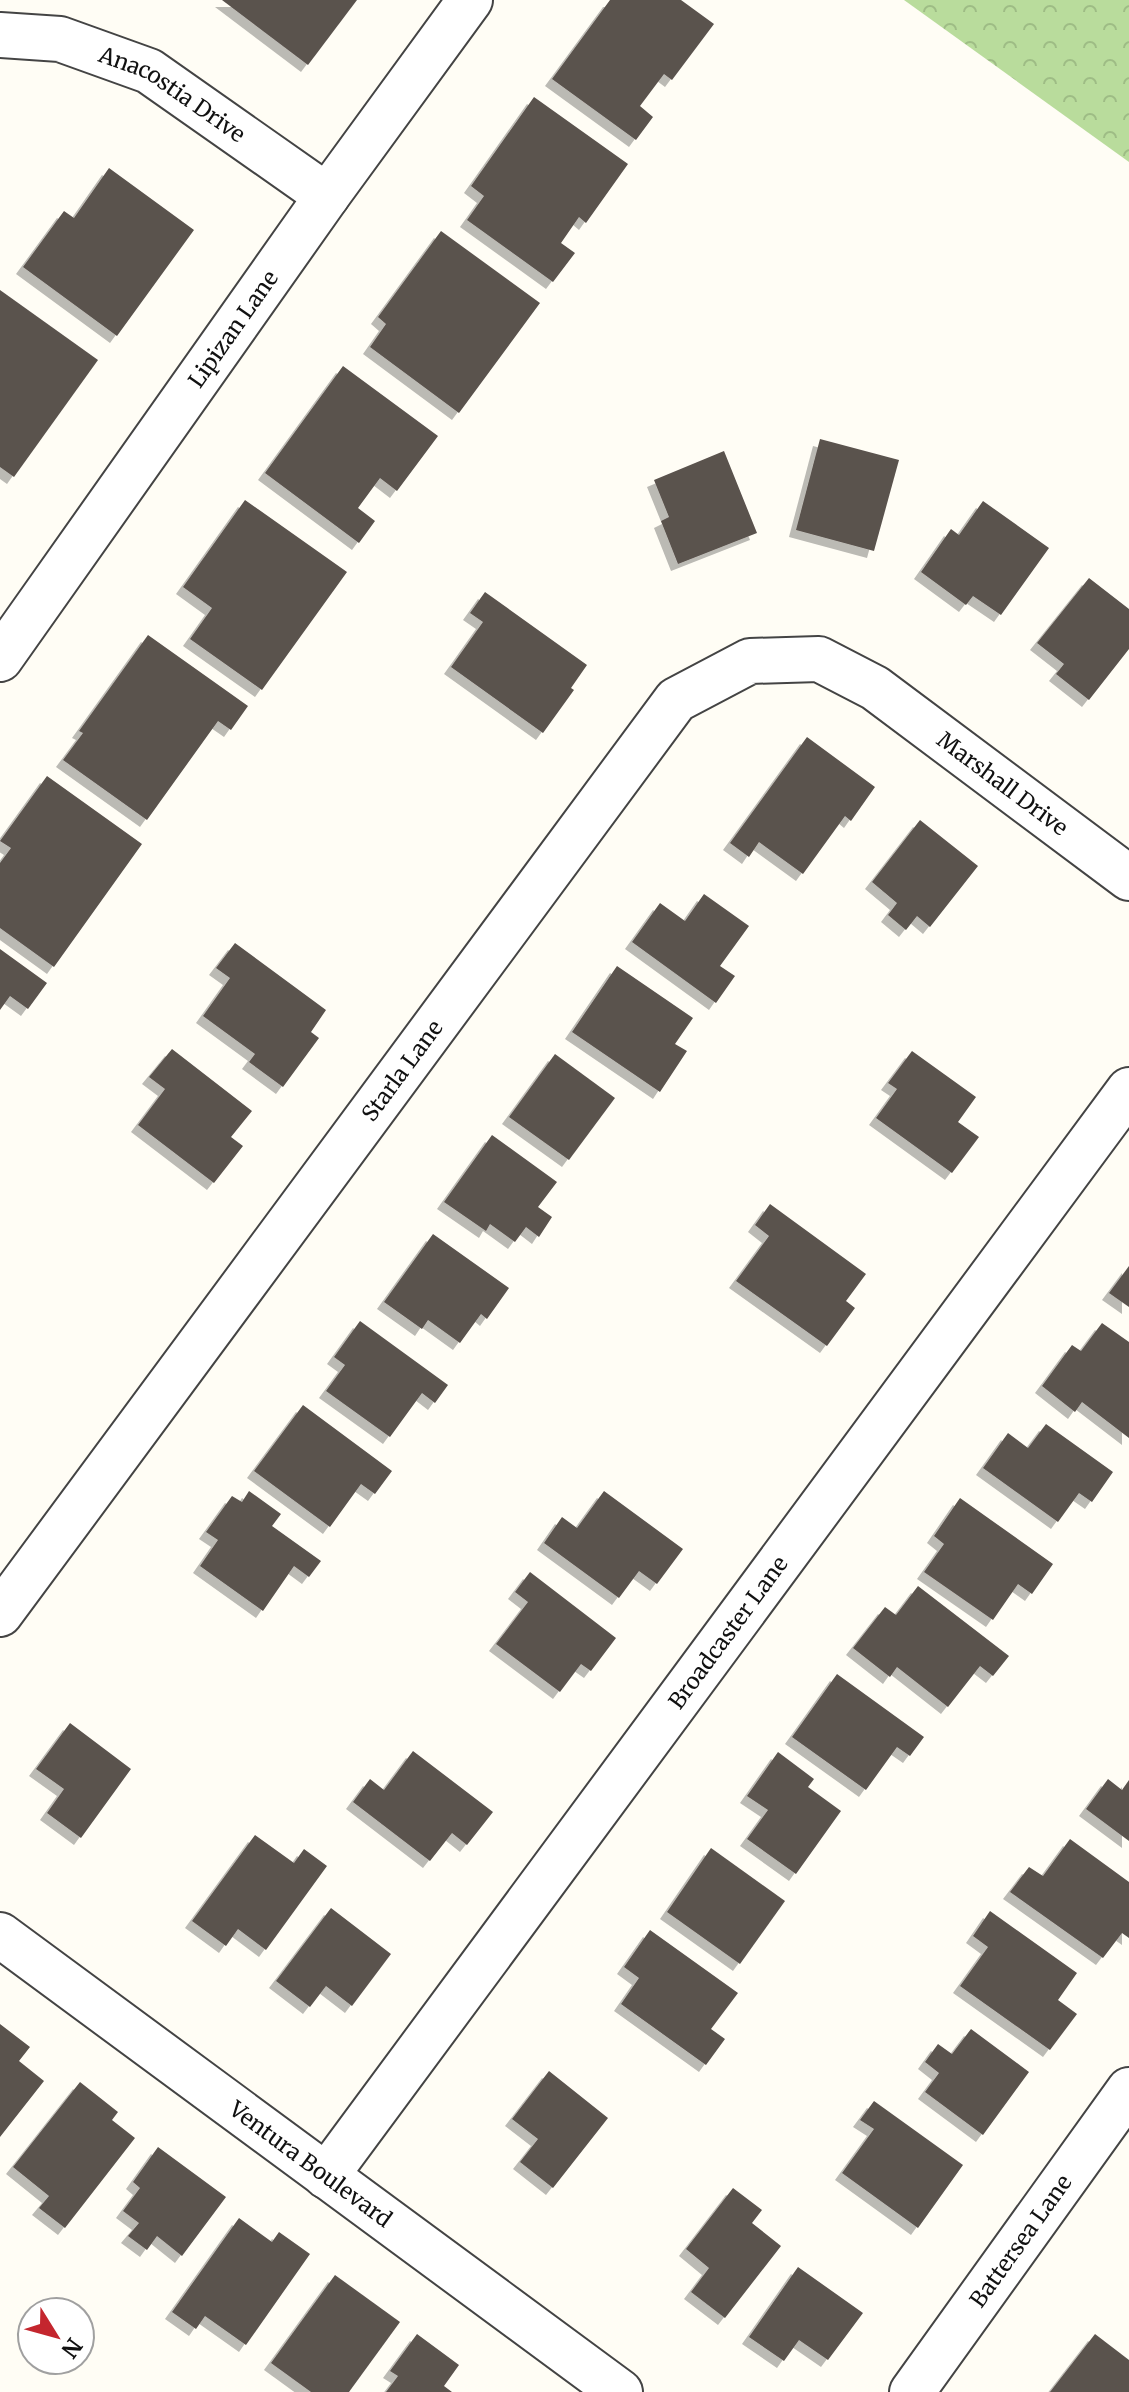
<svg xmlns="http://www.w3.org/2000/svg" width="1129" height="2392" viewBox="0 0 1129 2392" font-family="Merriweather,serif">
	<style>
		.forest { fill: url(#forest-crowns) }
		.building { fill: #5a524d; filter: url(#shadow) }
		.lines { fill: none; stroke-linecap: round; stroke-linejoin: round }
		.minor-casing { stroke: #444; stroke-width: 48 }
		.minor { stroke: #fff; stroke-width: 44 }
		.labels { text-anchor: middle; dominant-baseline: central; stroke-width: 8; stroke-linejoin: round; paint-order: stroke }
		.street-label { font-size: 22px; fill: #111; stroke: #fff }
	</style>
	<defs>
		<pattern id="forest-crowns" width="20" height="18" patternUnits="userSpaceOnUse" patternTransform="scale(2)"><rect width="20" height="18" fill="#b9dc9c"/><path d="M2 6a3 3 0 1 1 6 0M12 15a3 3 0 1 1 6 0" fill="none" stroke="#9ebc85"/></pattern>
		<filter id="shadow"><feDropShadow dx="-7" dy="7" stdDeviation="0" flood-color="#0004"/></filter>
	</defs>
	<rect width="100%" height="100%" fill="#fffdf5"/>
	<!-- forest -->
	<polygon class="forest" points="904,0 1129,0 1129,162"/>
	<!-- building -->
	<g class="building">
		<polygon points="222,0 357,0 308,65"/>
		<polygon points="610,0 681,0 714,24 672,80 664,74 640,106 653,117 636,140 552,79"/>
		<polygon points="534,97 628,164 586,223 579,217 561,243 575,253 553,282 467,220 484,196 471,186"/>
		<polygon points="109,168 194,230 117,336 23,267 64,211 74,218"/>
		<polygon points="441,231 540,303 459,413 370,347 386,324 378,317"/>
		<polygon points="0,290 98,360 14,477 0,467"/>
		<polygon points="343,366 438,436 397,491 380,478 358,508 375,521 359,543 265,473"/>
		<polygon points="820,439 899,460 874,551 796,530"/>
		<polygon points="724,451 757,533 678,564 661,521 669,517 654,480"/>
		<polygon points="245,500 347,572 262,690 190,639 212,608 183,587"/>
		<polygon points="983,501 1049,548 1001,615 973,596 966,605 921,572 951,529 959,535"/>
		<polygon points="1089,578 1129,609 1129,649 1089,700 1056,674 1064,664 1037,643"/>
		<polygon points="485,592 587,665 571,688 574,690 543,733 451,667 483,622 470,613"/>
		<polygon points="148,635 248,706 231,730 218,721 147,820 63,760 83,733 79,731"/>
		<polygon points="807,737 875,787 851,821 845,816 803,874 759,842 749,857 730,843"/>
		<polygon points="47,776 142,844 54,967 0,928 0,863 11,848 0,841"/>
		<polygon points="920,820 978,866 930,927 917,916 906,930 888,915 897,903 872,882"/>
		<polygon points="704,894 749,926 720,966 735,976 716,1003 632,942 660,903 685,921"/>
		<polygon points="235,943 326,1010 311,1032 319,1038 283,1087 249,1062 255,1054 203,1016 230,978 216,968"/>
		<polygon points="0,949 47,983 28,1009 10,996 0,1010"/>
		<polygon points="617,966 693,1018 675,1044 687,1051 660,1092 572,1032"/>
		<polygon points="172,1049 252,1111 231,1137 243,1146 214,1183 138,1125 165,1089 149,1077"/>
		<polygon points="912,1051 976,1097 958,1122 979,1137 952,1173 876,1118 897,1089 888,1083"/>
		<polygon points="555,1054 615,1098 569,1160 509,1117"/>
		<polygon points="492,1135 557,1182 538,1207 552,1217 539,1237 526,1227 515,1242 490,1224 486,1231 444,1202"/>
		<polygon points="770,1204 866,1274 846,1301 855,1308 827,1346 736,1281 769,1236 755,1225"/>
		<polygon points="433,1234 509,1288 487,1319 481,1314 460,1343 428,1320 422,1329 384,1302"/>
		<polygon points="1129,1266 1129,1307 1109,1293"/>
		<polygon points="360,1321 448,1385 435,1403 422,1393 390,1437 326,1391 345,1365 334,1357"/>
		<polygon points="1102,1323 1129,1342 1129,1438 1082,1402 1075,1412 1042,1386 1072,1345 1081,1351"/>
		<polygon points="303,1405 392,1471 375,1494 361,1484 330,1527 254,1471"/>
		<polygon points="1046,1424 1113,1472 1092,1502 1079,1493 1058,1522 983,1468 1008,1433 1028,1448"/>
		<polygon points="249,1491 281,1514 272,1526 321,1561 309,1577 294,1566 263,1611 200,1566 218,1540 206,1532 232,1496 242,1502"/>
		<polygon points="604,1491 683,1549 657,1584 639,1571 619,1598 544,1543 562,1517 577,1528"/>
		<polygon points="960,1498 1053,1564 1032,1594 1018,1584 993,1620 924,1572 944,1544 934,1536"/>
		<polygon points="530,1572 616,1638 591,1671 581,1664 560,1692 496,1644 528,1602 515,1592"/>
		<polygon points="918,1586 1009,1656 993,1676 980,1666 948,1707 897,1667 890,1677 853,1648 885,1607 896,1615"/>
		<polygon points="837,1674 924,1737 910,1756 897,1747 866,1790 792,1737"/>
		<polygon points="70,1723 131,1769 81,1838 47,1813 64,1789 36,1769"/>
		<polygon points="413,1751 493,1812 467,1845 452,1833 430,1861 353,1802 370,1779 384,1790"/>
		<polygon points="778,1752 814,1779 808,1787 841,1811 796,1874 747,1839 768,1810 747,1796"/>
		<polygon points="1108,1779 1122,1790 1129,1780 1129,1841 1086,1809"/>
		<polygon points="255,1835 294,1863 304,1849 327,1866 266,1950 238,1929 226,1946 192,1921"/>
		<polygon points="1070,1839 1129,1882 1129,1938 1122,1933 1103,1958 1010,1892 1029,1867 1043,1876"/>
		<polygon points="711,1848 785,1901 740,1964 667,1912"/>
		<polygon points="331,1908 391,1954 352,2006 326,1986 310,2007 276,1981"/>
		<polygon points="990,1911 1077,1973 1058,2000 1077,2014 1050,2050 960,1986 988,1947 973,1936"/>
		<polygon points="650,1930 738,1993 711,2029 725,2039 706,2065 621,2004 639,1978 624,1967"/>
		<polygon points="0,2024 30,2047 19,2061 44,2081 0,2137"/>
		<polygon points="971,2029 1029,2072 983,2135 925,2092 939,2073 925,2062 938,2044 952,2054"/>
		<polygon points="549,2071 608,2118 553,2188 520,2162 538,2139 512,2119"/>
		<polygon points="80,2082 118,2112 112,2120 135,2138 65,2228 39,2208 49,2196 13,2167"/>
		<polygon points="874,2101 963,2165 918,2228 842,2173 874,2129 860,2120"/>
		<polygon points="158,2147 226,2197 182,2256 157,2236 147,2250 128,2236 139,2223 123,2211 140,2188 133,2182"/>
		<polygon points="733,2188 762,2210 752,2223 781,2246 725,2318 691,2292 709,2268 686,2249"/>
		<polygon points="239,2218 272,2242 279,2232 310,2254 246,2345 205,2316 196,2329 172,2312"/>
		<polygon points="798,2267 863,2313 828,2360 799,2340 784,2361 749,2337"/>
		<polygon points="335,2275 400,2322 349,2392 311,2392 271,2363"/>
		<polygon points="417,2334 459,2365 444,2386 452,2392 386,2392 398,2376 390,2371"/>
		<polygon points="1095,2334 1129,2360 1129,2392 1050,2392"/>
	</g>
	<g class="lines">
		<defs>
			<g id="minor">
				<path id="s1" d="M 0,35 L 60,39 L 149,71 L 327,196"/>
				<path id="s2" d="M 0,659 L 327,196 L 470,0"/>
				<path id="s3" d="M 0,1614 L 676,700 L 750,661 L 819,659 L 875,688 L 1129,878"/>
				<path id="s4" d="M 0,1935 L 620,2392"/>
				<path id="s5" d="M 326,2176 L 1129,1090"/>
				<path id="s6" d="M 912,2392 L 1129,2090"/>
			</g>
		</defs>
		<!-- minor casing -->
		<use href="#minor" class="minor-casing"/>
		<!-- minor -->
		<use href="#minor" class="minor"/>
	</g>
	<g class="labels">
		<!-- street labels -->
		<g class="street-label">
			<text stroke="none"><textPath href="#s1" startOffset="186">Anacostia Drive</textPath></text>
			<text stroke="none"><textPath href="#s2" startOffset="404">Lipizan Lane</textPath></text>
			<text stroke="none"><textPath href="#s3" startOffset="1512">Marshall Drive</textPath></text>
			<text stroke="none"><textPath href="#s3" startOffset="676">Starla Lane</textPath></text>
			<text stroke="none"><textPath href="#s5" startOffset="676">Broadcaster Lane</textPath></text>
			<text stroke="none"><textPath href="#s4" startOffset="386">Ventura Boulevard</textPath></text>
			<text stroke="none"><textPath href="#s6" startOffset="186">Battersea Lane</textPath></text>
		</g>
	</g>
	<!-- north arrow -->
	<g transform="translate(56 2336) rotate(127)"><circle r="38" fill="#ffffff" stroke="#a0a0a0" stroke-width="2"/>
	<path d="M0-6L14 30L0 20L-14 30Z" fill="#c4262e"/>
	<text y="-12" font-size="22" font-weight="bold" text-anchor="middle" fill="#111111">N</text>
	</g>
</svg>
